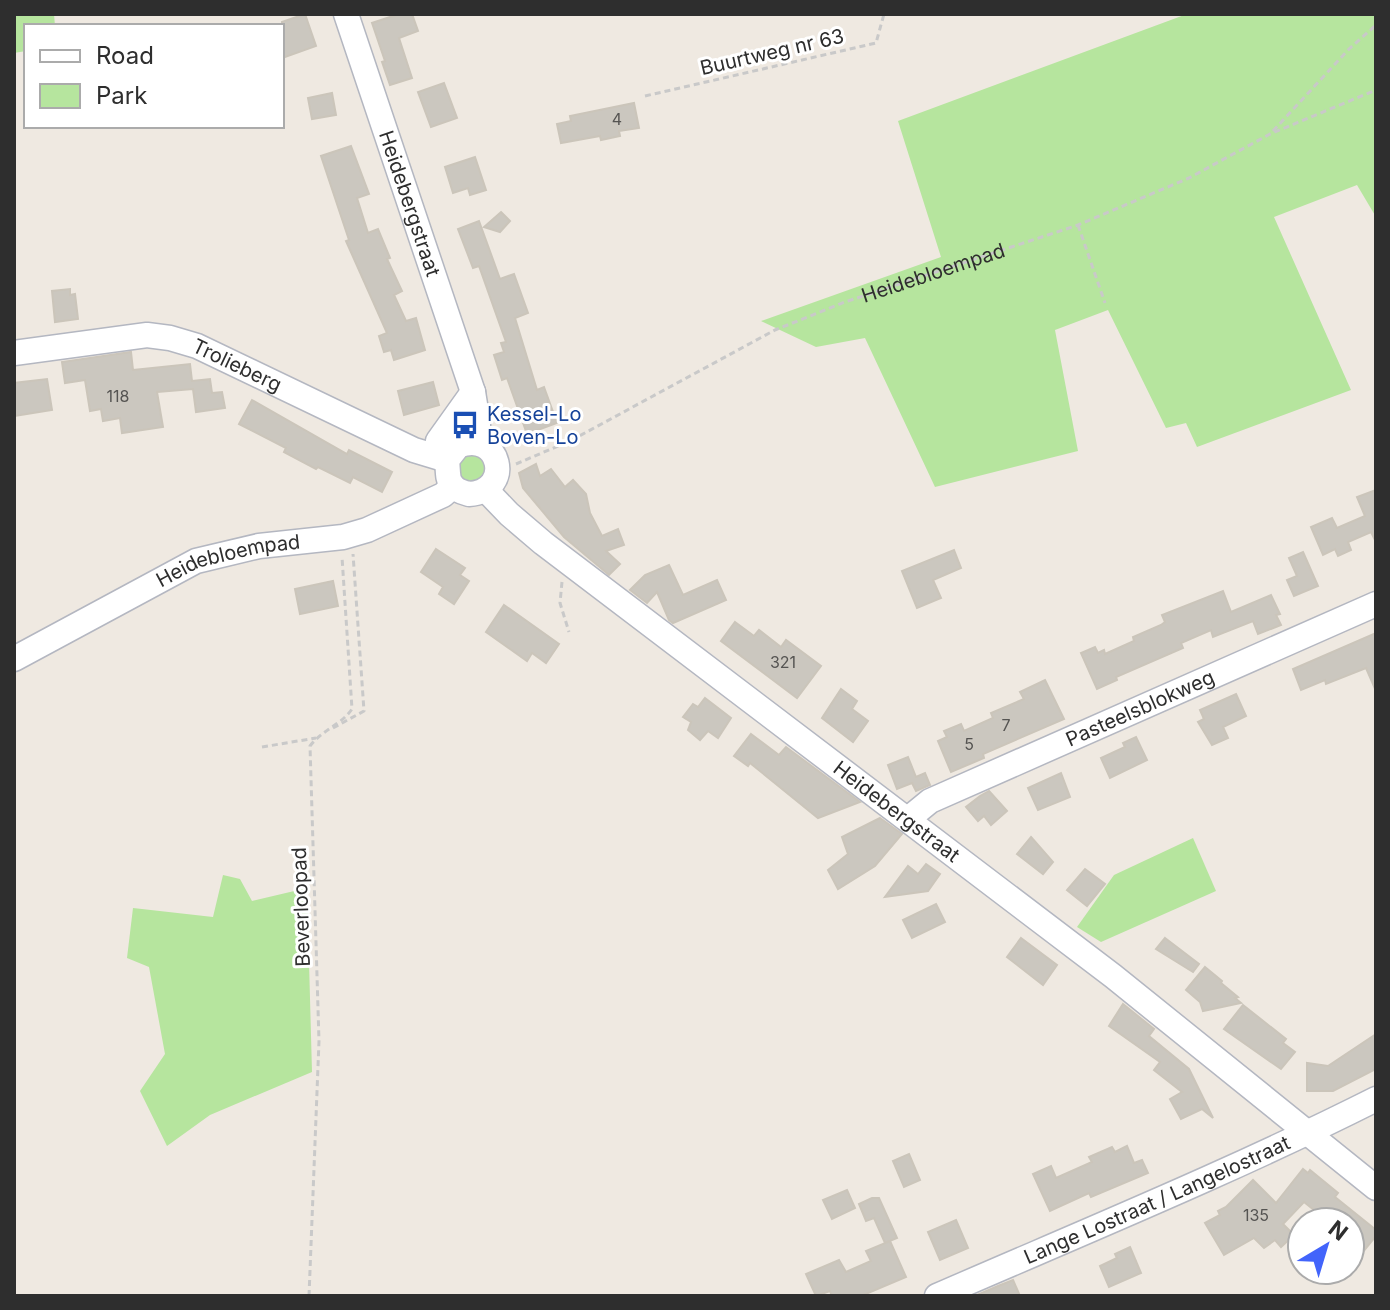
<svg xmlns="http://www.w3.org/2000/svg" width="1390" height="1310" viewBox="0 0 1390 1310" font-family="Inter,sans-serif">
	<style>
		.green { fill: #b6e59e }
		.building { fill: #cbc7bf; stroke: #cbc5ba; stroke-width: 2 }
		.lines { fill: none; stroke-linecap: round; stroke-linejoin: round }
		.minor-casing { stroke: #b4b7c1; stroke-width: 27 }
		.path { stroke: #c9c9c9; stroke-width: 3; stroke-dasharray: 6 4; stroke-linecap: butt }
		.minor { stroke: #fff; stroke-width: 24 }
		.labels { text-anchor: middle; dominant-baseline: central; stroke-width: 6; stroke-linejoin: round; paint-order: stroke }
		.number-label { font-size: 16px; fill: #555452 }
		.street-label { font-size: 20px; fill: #2e2e2e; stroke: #fff }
		.transit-label { font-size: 20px; fill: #164399; stroke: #fff; text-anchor: start }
	</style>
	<rect width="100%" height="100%" fill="#efe9e1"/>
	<!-- green -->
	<g class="green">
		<polygon points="14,14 54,14 55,26 26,26 26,51 14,53"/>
		<polygon points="1187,14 1376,14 1376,217 1357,185 1274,217 1351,390 1197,447 1186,423 1166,428 1108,310 1055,330 1078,451 935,487 865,338 816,347 761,321 941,257 898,121"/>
		<polygon points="469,450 488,461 483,482 461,482 455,461"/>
		<polygon points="1193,838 1216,891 1101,942 1077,927 1114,875"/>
		<polygon points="223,875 240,879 252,901 307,888 312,1072 210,1115 167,1146 140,1091 165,1054 149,967 127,958 133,908 213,917"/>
	</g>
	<!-- building -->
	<g class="building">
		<polygon points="305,14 316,46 282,58 282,22"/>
		<polygon points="399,14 412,14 418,31 399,38 412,78 390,85 382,62 385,61 372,23"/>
		<polygon points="444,83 457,118 431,127 418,92"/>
		<polygon points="332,93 336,115 312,119 308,98"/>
		<polygon points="634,103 639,128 619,131 620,136 601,140 600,136 561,143 557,124 571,121 570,116"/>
		<polygon points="351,146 369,194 357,198 368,233 378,229 390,258 387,259 402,291 394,295 406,321 416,318 425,350 394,360 391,350 384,352 379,336 387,333 346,241 349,240 321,156"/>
		<polygon points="475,157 486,190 470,195 468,188 453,193 445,167"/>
		<polygon points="501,212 510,221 500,232 484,227"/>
		<polygon points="479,221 500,279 514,274 528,313 515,318 537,390 544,387 557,423 527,434 507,378 502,380 494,355 504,352 501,343 506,342 479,266 473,268 458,229"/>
		<polygon points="70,289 70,295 75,294 78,319 55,322 52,291"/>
		<polygon points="131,352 133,370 190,364 192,381 210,379 212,393 222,392 225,408 196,412 193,389 157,392 163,427 122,433 120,418 103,421 101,409 90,411 85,380 65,383 62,362"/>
		<polygon points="47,379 52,410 14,416 14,383"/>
		<polygon points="433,382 439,405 404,415 398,391"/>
		<polygon points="252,400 347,454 349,450 392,472 382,492 353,477 350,483 318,467 316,469 284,452 286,448 239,424"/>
		<polygon points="536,464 540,476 551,469 565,487 573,480 586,494 590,513 602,536 618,529 624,545 606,551 620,564 609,575 564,537 523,488 519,473"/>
		<polygon points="1376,490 1376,542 1371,532 1348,542 1351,550 1338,556 1335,549 1323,555 1311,527 1332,518 1337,528 1365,516 1357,497"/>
		<polygon points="436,549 465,568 460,575 469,581 454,604 439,594 443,587 421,572"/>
		<polygon points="954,550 961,568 933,580 941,598 917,608 902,571"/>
		<polygon points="1303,552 1318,586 1294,596 1287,580 1297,576 1289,558"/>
		<polygon points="669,565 683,595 717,580 726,600 673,623 669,620 657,592 647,603 630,590 645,575"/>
		<polygon points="333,581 338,606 300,614 295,589"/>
		<polygon points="1223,591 1231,612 1271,595 1280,614 1276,615 1281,625 1258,634 1253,621 1213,637 1211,630 1181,643 1183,648 1116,677 1117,680 1097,689 1081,653 1095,647 1098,653 1104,650 1105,654 1134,641 1133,637 1161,625 1165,622 1162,615"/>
		<polygon points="504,605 559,644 546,663 532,653 527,661 486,632"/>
		<polygon points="735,622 754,636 759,630 781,647 786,640 821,666 797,698 721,641"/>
		<polygon points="1376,633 1376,691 1366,668 1326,684 1325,680 1301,690 1293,669"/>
		<polygon points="1045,680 1064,719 983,754 984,758 951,772 938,741 947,737 944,731 961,724 964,731 993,718 991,713 1024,699 1020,692"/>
		<polygon points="841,689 857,701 852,709 868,721 853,742 822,718"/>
		<polygon points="1236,694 1246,716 1223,727 1228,738 1212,745 1198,722 1204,719 1200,710"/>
		<polygon points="705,698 731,718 718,738 708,731 700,740 688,730 691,722 683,717 693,704 698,707"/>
		<polygon points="751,734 779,755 786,747 860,802 818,818 750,763 748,766 734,756"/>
		<polygon points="1136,737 1147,760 1110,778 1101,758 1125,747 1123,743"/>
		<polygon points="908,757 916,777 925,773 930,785 916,791 912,783 897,789 888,765"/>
		<polygon points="1061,773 1070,797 1038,810 1028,788"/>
		<polygon points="989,791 1007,811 991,825 984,816 978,821 966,807 980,796"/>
		<polygon points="880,818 902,834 875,866 838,889 828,870 848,854 842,837"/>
		<polygon points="1031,837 1053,862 1043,874 1017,854"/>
		<polygon points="926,864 940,874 928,891 885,897 908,866 918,874"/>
		<polygon points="1085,869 1105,884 1087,906 1067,890"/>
		<polygon points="936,904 945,922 912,938 903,920"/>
		<polygon points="1021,938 1057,965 1043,985 1007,957"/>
		<polygon points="1165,938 1199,964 1193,972 1156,949"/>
		<polygon points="1205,967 1222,981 1221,983 1238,997 1235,998 1241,1003 1203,1011 1200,1002 1186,990"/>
		<polygon points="1123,1004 1154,1029 1149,1036 1189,1069 1213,1118 1202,1109 1181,1119 1170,1099 1182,1092 1154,1070 1160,1062 1109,1026"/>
		<polygon points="1243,1005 1286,1039 1283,1043 1295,1052 1281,1069 1224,1029"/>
		<polygon points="1376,1034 1376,1069 1333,1091 1307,1091 1307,1063 1328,1066"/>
		<polygon points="1127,1146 1134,1163 1142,1160 1148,1173 1091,1197 1089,1193 1050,1211 1033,1174 1051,1166 1056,1178 1092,1162 1089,1157 1112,1147 1115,1152"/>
		<polygon points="909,1154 920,1180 904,1187 893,1161"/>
		<polygon points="1303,1169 1308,1173 1310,1170 1338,1193 1335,1197 1376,1230 1376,1236 1358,1258 1350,1251 1350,1222 1329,1222 1304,1202 1283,1224 1294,1235 1281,1247 1275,1240 1264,1248 1254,1238 1224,1255 1205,1223 1220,1215 1218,1211 1226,1207 1253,1180 1276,1203"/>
		<polygon points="847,1190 855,1208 832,1219 823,1200"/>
		<polygon points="872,1198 879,1198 897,1238 885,1243 874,1218 866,1221 859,1204"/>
		<polygon points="956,1220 968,1248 940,1260 928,1232"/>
		<polygon points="890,1241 906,1277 861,1296 832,1296 830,1291 816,1296 806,1274 839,1260 846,1272 871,1261 866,1251"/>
		<polygon points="1130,1247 1141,1273 1109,1287 1100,1266 1117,1258 1115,1254"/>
		<polygon points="1013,1280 1020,1296 975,1296 998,1286"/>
	</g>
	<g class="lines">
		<defs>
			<g id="minor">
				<path id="s2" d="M 346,14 L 473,392 L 478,423 L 478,443"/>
				<path id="s3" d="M 14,353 L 147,335 L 170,338 L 197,346 L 414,450 L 447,460"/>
				<path d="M 447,460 L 458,446 C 500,429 515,491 469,494 C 445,488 449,479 447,460 C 446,454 441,447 438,441 L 473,392"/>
				<path id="s4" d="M 486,490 L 509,514 L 543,543 L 1113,976 L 1376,1188"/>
				<path id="s5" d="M 14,659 L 196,561 L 259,546 L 343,537 L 367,530 L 443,495 L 453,486"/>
				<path id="s6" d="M 908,819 L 930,801 L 1376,604"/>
				<path id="s7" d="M 937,1296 C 1084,1232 1233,1171 1376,1099"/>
			</g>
		</defs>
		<!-- minor casing -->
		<use href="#minor" class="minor-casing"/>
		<!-- path -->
		<g class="path">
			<polyline points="645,96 876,43 884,14"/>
			<polyline points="1273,131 1349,49 1376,25"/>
			<polyline points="1078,225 1105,303"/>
			<path id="s1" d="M 516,464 L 570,441 L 775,330 L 845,302 L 1078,225 L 1189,178 L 1270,134 L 1376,90"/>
			<polyline points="562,582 560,603 569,632"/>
			<polyline points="333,728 364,711 353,554"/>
			<polyline points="262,747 316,738"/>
			<path d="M 309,1296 L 319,1041 L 310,746 C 322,730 341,725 352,709 L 342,557"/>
		</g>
		<!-- minor -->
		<use href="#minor" class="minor"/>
	</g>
	<!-- icons -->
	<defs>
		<symbol id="bus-bare" viewBox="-9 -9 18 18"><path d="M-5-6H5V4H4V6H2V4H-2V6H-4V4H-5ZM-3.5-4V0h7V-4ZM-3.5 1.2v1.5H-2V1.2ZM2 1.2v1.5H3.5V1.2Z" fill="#1a4fb4" stroke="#fff" stroke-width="2.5" paint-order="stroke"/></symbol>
	</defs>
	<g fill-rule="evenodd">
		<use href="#bus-bare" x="445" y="405" width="40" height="40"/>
	</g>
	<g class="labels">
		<!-- number labels -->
		<g class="number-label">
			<text x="617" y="119">4</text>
			<text x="118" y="396">118</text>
			<text x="783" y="662">321</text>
			<text x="1006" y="725">7</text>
			<text x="969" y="744">5</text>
			<text x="1256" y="1215">135</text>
		</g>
		<!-- street labels -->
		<g class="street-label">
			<text transform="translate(772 52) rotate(-13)">Buurtweg nr 63</text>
			<text stroke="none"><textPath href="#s2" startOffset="200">Heidebergstraat</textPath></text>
			<text stroke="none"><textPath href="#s1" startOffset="460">Heidebloempad</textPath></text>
			<text stroke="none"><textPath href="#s3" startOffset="230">Trolieberg</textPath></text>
			<text stroke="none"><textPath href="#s5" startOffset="238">Heidebloempad</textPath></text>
			<text stroke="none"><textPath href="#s6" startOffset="258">Pasteelsblokweg</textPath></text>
			<text stroke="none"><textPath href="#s4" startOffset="522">Heidebergstraat</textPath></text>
			<text transform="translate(301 907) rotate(-92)">Beverloopad</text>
			<text stroke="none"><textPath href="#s7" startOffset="240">Lange Lostraat / Langelostraat</textPath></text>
		</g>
		<!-- transit labels -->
		<g class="transit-label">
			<text x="487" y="414">Kessel-Lo<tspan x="487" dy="23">Boven-Lo</tspan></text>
		</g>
	</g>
	<!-- border -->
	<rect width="1390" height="1310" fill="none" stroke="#2e2e2e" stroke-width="32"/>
	<!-- legend -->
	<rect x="24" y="24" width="260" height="104" fill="#ffffff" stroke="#ababab" stroke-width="2"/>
	<rect x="40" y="50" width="40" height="12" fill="#ffffff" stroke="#ababab" stroke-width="2"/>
	<text x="96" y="64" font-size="24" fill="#2e2e2e">Road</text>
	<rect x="40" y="84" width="40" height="24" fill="#b6e59e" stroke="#ababab" stroke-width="2"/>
	<text x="96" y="104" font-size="24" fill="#2e2e2e">Park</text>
	<!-- north arrow -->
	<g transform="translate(1326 1246) rotate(38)"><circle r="38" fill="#ffffff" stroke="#ababab" stroke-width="2"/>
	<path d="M0-6L14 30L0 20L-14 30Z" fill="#4264fb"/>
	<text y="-12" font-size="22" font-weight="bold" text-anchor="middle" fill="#2e2e2e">N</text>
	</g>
</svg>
